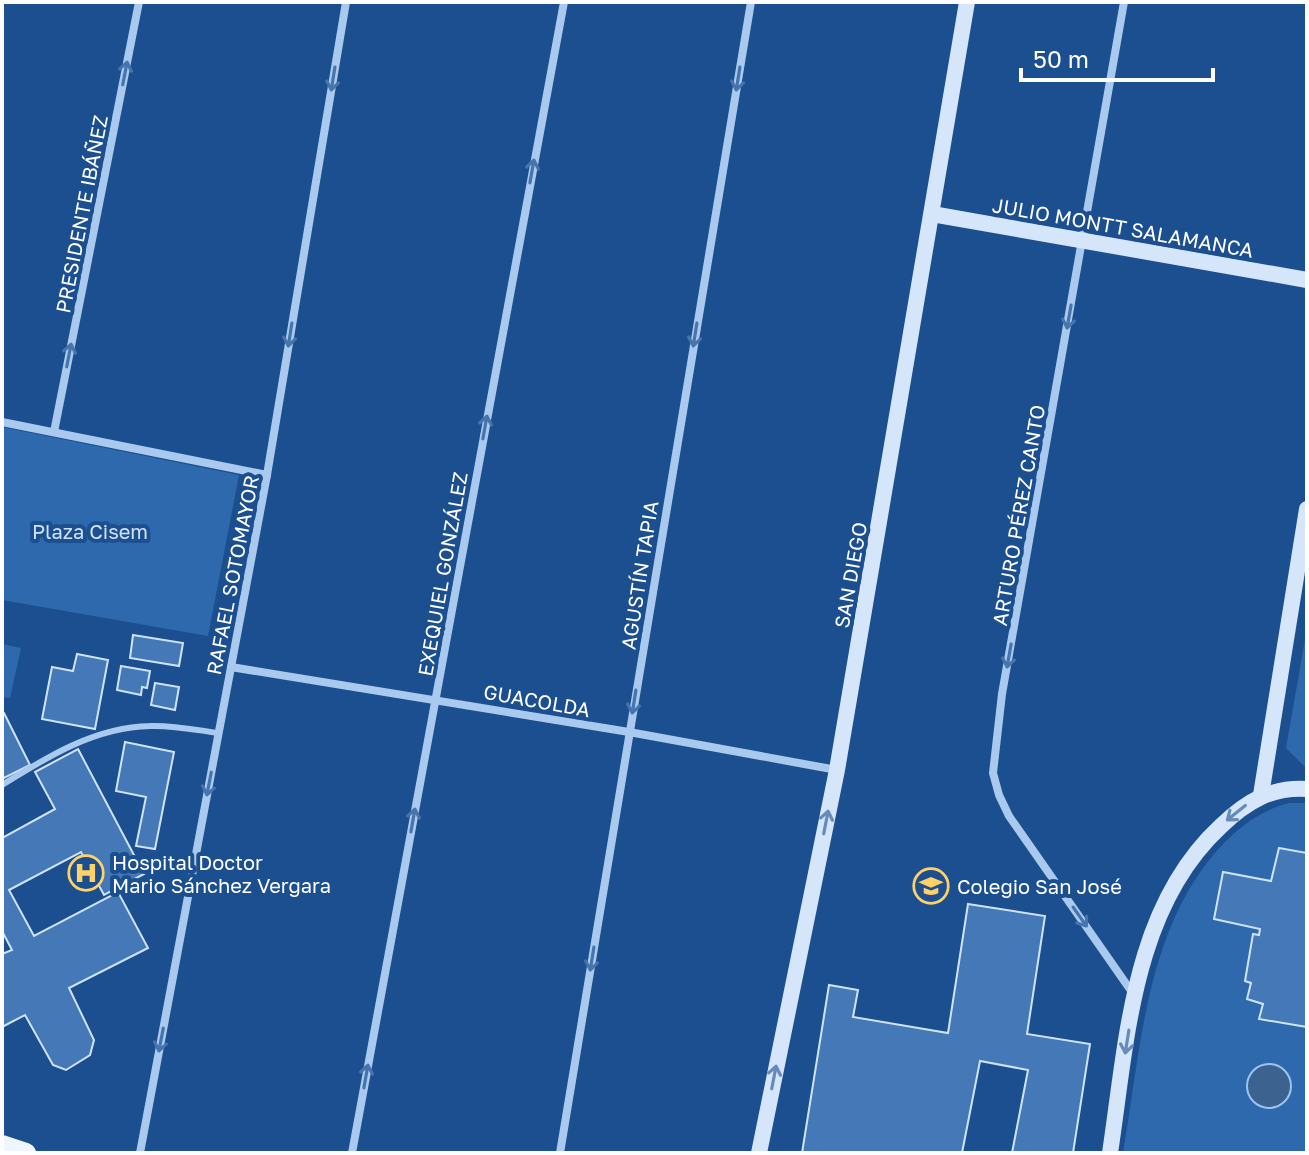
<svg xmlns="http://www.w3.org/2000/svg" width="1309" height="1155" viewBox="0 0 1309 1155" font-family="'Golos Text',sans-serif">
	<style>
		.green { fill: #2e69ad }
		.water { fill: #3c6290; stroke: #9cc4f0; stroke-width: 2 }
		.building { fill: #4478b7; stroke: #cfe3fa; stroke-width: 2 }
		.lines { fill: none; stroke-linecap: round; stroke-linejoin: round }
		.lane { stroke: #a9c9ee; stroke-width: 6 }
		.street { stroke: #a9c9ee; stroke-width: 8 }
		.secondary { stroke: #d6e6fa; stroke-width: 16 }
		.primary { stroke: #f0f6ff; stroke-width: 20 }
		.oneway { stroke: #4674ac }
		.oneway2 { stroke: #668bba }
		.labels { text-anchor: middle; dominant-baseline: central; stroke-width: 8; stroke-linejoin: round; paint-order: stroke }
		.street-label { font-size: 20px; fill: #fff; stroke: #1b4f8f }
		.park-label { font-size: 20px; fill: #cfe3fa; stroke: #1b4f8f }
		.poi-label { font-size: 20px; fill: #fff; stroke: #1b4f8f; text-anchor: start }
	</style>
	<rect width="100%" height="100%" fill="#1b4f8f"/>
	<!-- green -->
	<g class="green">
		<polygon points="2,427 239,475 208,636 2,600"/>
		<polygon points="1307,628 1307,769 1286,748"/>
		<polygon points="2,644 21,648 10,698 2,697"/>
		<path d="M 1289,803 L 1307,803 L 1307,1153 L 1123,1153 C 1141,1048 1146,925 1223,844 C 1243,824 1262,810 1289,803 Z"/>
	</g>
	<!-- water -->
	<circle class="water" cx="1269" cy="1086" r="22"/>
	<!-- building -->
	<g class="building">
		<polygon points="133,635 183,643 179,666 130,658"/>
		<polygon points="77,654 108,660 95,729 42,719 52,667 73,671"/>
		<polygon points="121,666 150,671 147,688 142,687 141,695 117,690"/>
		<polygon points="155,683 179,687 175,710 151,705"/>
		<polygon points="4,713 30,765 4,778 2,774 2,714"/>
		<polygon points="125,742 174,752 155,849 136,846 146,797 116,791"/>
		<polygon points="78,749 144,874 104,895 81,852 9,890 34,936 118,892 148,948 69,988 94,1040 90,1055 66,1070 53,1065 25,1015 2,1027 2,954 12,950 2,931 2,838 55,809 35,772"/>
		<polygon points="1279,848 1307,853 1307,1027 1259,1019 1263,1004 1247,999 1251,983 1245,981 1253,934 1259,935 1260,929 1214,919 1223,872 1271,881"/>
		<polygon points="968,904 1045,916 1027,1034 1090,1044 1073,1153 1012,1153 1028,1070 980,1061 962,1153 802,1153 829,985 858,990 853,1017 948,1033"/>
	</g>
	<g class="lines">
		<!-- lane -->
		<path class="lane" d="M 2,785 C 47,757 95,727 150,726 C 173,725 196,730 218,733"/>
		<!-- street -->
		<g class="street">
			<polyline points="1124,2 1002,694 993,773 999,795 1009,816 1134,995"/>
			<polyline points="2,422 267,475"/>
			<polyline points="54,432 139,2"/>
			<polyline points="231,667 629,732 837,770"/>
			<polyline points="140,1153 267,475 346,2"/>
			<polyline points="352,1153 564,2"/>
			<polyline points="560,1153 751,2"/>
		</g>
		<!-- secondary -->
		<g class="secondary">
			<polyline points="932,214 1307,280"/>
			<polyline points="1261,795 1307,509"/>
			<polyline points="759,1153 837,770 967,2"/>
			<path d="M 1110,1153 C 1127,1041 1132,908 1221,826 C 1247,801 1271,787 1307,789"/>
		</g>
		<!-- primary -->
		<polyline class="primary" points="2,1145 26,1153"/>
	</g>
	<!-- one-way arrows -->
	<defs><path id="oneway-shaft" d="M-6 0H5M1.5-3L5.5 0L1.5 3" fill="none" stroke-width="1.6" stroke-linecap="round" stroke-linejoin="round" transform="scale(2)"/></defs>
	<g class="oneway">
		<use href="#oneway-shaft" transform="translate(125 73) rotate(-79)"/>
		<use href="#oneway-shaft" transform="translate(333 79) rotate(99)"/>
		<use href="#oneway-shaft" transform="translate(738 79) rotate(99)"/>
		<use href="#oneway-shaft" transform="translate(532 171) rotate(-80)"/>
		<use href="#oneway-shaft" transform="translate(1069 317) rotate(100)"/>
		<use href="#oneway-shaft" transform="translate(290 335) rotate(99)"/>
		<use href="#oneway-shaft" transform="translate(695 335) rotate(99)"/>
		<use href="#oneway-shaft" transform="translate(69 355) rotate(-79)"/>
		<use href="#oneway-shaft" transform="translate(485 427) rotate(-80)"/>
		<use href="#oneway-shaft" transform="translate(1009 656) rotate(100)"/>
		<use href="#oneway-shaft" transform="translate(634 702) rotate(99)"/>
		<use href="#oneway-shaft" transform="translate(209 784) rotate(101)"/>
		<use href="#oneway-shaft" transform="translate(413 820) rotate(-80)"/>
		<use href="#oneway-shaft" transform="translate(1080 917) rotate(55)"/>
		<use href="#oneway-shaft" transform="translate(592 959) rotate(99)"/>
		<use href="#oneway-shaft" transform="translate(161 1040) rotate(101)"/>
		<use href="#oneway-shaft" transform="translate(366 1076) rotate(-80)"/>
	</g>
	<g class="oneway2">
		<use href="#oneway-shaft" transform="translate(1236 813) rotate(141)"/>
		<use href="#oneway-shaft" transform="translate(826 822) rotate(-79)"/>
		<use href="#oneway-shaft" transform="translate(1127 1042) rotate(99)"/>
		<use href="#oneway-shaft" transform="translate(774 1077) rotate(-79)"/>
	</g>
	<!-- icons -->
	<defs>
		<symbol id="hospital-ring" viewBox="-11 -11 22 22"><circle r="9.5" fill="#1b4f8f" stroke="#ffd166" stroke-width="1.5"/><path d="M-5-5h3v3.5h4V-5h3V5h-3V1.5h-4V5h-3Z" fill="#ffd166"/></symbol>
		<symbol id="school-ring" viewBox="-11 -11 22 22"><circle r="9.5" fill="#1b4f8f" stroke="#ffd166" stroke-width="1.5"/><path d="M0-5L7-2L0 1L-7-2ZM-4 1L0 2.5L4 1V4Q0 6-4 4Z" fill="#ffd166"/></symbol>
	</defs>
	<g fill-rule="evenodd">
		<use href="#hospital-ring" x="66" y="853" width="40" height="40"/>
		<use href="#school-ring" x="911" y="866" width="40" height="40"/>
	</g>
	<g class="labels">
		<!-- street labels -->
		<g class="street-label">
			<text transform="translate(81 214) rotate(-79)">PRESIDENTE IBÁÑEZ</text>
			<text transform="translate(1123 227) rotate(10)">JULIO MONTT SALAMANCA</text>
			<text transform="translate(1018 515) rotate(-80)">ARTURO PÉREZ CANTO</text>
			<text transform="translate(442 574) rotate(-80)">EXEQUIEL GONZÁLEZ</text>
			<text transform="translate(232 575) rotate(-79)">RAFAEL SOTOMAYOR</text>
			<text transform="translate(639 575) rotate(-81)">AGUSTÍN TAPIA</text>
			<text transform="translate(850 575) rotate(-80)">SAN DIEGO</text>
			<text transform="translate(537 700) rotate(10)">GUACOLDA</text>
		</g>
		<!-- park labels -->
		<g class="park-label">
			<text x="90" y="531">Plaza Cisem</text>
		</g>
		<!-- poi labels -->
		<g class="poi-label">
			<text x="112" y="862">Hospital Doctor<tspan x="112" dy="23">Mario Sánchez Vergara</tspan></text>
			<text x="957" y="886">Colegio San José</text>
		</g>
	</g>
	<!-- border -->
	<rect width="1309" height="1155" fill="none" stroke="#ffffff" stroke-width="8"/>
	<!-- scale -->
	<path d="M1021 68v12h192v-12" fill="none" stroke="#ffffff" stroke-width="4"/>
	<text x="1033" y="68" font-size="24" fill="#ffffff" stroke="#1b4f8f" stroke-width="6" paint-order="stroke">50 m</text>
</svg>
